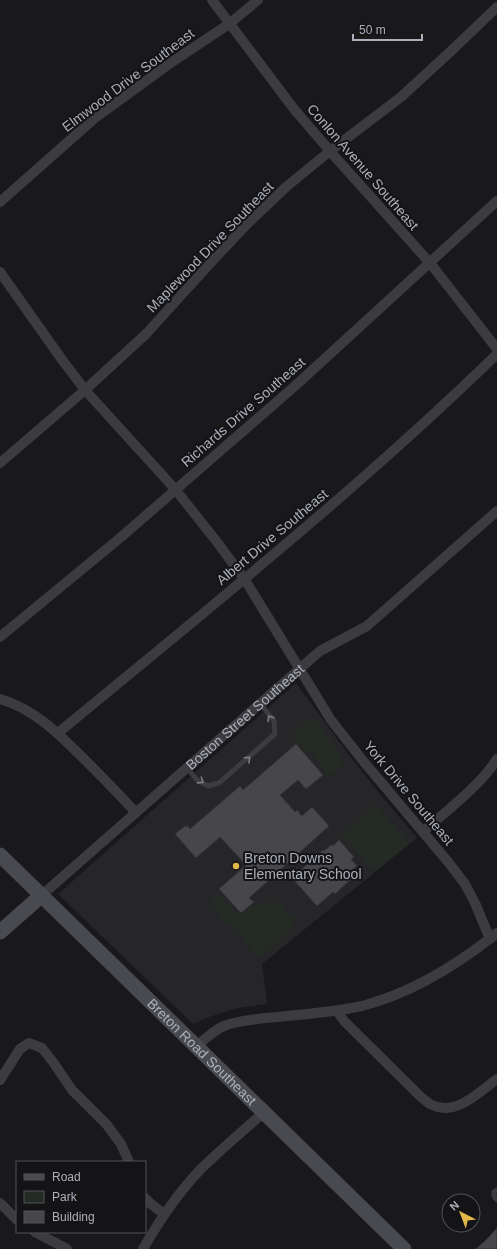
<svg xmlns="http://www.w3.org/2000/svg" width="497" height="1249" viewBox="0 0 497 1249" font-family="Helvetica,sans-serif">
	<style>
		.built { fill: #262528 }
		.green { fill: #242b25 }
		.building { fill: #47464b; stroke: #343437 }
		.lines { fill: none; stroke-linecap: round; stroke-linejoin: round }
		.lane { stroke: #3b3b40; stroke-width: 5 }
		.street { stroke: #3b3b40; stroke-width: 10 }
		.secondary { stroke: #494a50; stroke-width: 15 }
		.oneway { stroke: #7a7b83 }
		.poi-dot { fill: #e1b94b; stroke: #141416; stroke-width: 1.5 }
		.labels { text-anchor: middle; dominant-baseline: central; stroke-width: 4; stroke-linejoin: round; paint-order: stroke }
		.street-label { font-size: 14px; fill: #adb0ba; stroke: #141416 }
		.poi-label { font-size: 14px; fill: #adb0ba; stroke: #141416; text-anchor: start }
	</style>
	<rect width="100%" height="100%" fill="#19191b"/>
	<!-- built -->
	<polygon class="built" points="296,683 349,755 379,793 417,838 262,964 267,1004 237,1008 209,1017 193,1024 58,894"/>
	<!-- green -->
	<g class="green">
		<polygon points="313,719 317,722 344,761 340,766 328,777 316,759 315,755 304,750 292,737 300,725"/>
		<polygon points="376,805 409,843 374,872 342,835"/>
		<path d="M 218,893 L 239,915 C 243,913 245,910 249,907 C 255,904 276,901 282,903 C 282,912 286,915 294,918 L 294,926 L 280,940 L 259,958 L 234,928 L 229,926 L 208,903 Z"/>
	</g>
	<!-- building -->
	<g class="building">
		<polygon points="296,744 323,775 306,789 298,780 280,795 295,812 297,810 302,816 312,807 329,826 249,898 254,902 241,913 219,889 246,865 220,837 196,858 175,834 185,826 186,827 188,826 190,829 240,786 243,790"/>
		<polygon points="339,840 354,857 351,859 357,866 350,871 354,876 335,894 333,892 317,906 292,878 323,850 324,851 331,845 333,846"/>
		<polygon points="497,1228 497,1249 476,1249 487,1239"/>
	</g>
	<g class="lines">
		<!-- lane -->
		<g class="lane">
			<polyline points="187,768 197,780 208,786 219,783 275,734 274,721 260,703"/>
			<polyline points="497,1190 494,1192 494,1196 497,1200"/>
		</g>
		<!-- street -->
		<g class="street">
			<polyline points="212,0 294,109 336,158 430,263 497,349"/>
			<polyline points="0,202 95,118 172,62 229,24 258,0"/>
			<polyline points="0,272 63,361 85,390 175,489 217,542 245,580 331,720 364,762 449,863 465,884 475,903 490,939"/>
			<polyline points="0,463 85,390 146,334 215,258 249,222 286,187 330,151 401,97 450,52 497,7"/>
			<polyline points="0,637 120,538 295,386 497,201"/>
			<path d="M 0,699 C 36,709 63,738 89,764 C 105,780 121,796 136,813"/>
			<path d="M 58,733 C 207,610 358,489 497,354"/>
			<path d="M 424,831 C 447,810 480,786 497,759"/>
			<path id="s1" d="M 42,895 L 320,651 L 367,626 L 497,511"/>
			<path d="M 337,1011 L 344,1021 L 420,1096 C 423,1099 427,1102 430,1104 C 455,1118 479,1092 497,1079"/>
			<path d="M 197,1046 C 205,1039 214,1030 224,1026 C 236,1021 252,1020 265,1018 C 298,1015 330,1013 362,1006 C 412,993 457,965 497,933"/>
			<polyline points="0,1080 20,1049 29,1043 42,1048 53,1062 72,1090 107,1125 121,1144 129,1162"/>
			<polyline points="145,1198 151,1204 164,1214"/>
			<polyline points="0,1203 17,1220"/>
			<polyline points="35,1232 67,1249"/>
			<path d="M 143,1249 C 159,1221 177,1194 200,1170 C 220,1150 242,1132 263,1113"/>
		</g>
		<!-- secondary -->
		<g class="secondary">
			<path id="s2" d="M 0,855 L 404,1249"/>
			<polyline points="0,932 42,895"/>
		</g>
	</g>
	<!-- one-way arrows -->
	<defs><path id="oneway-chevron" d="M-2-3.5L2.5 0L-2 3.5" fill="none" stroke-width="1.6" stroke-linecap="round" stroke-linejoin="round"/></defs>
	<g class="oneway">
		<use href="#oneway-chevron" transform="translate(270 718) rotate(-122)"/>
		<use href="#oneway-chevron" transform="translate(248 759) rotate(-42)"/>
		<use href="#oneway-chevron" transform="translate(201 781) rotate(33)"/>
	</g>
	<!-- markers -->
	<circle class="poi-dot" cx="236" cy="866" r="4"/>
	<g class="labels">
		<!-- street labels -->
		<g class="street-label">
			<text transform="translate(128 80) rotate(-37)">Elmwood Drive Southeast</text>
			<text transform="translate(363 167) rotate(49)">Conlon Avenue Southeast</text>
			<text transform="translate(210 247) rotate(-46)">Maplewood Drive Southeast</text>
			<text transform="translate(243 412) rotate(-41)">Richards Drive Southeast</text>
			<text transform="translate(272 537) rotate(-40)">Albert Drive Southeast</text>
			<text stroke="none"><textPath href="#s1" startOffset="270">Boston Street Southeast</textPath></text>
			<text transform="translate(409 793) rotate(50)">York Drive Southeast</text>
			<text stroke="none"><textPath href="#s2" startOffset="282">Breton Road Southeast</textPath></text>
		</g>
		<!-- poi labels -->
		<g class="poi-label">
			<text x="244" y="858">Breton Downs<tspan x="244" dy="16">Elementary School</tspan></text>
		</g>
	</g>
	<!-- legend -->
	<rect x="16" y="1161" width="130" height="72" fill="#141416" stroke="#515258"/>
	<rect x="24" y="1174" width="20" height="6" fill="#494a50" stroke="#515258"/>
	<text x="52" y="1181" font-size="12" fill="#adb0ba">Road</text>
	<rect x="24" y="1191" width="20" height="12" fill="#242b25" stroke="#515258"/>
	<text x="52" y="1201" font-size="12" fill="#adb0ba">Park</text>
	<rect x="24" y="1211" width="20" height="12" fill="#47464b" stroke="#515258"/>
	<text x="52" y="1221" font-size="12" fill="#adb0ba">Building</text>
	<!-- north arrow -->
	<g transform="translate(461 1213) rotate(318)"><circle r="19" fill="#141416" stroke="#515258"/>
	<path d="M0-3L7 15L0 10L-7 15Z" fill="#e1b94b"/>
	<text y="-6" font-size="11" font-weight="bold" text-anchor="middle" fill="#adb0ba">N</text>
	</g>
	<!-- scale -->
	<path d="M353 34v6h69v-6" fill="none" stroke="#adb0ba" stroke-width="2"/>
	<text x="359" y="34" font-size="12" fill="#adb0ba" stroke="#141416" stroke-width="3" paint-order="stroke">50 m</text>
</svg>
